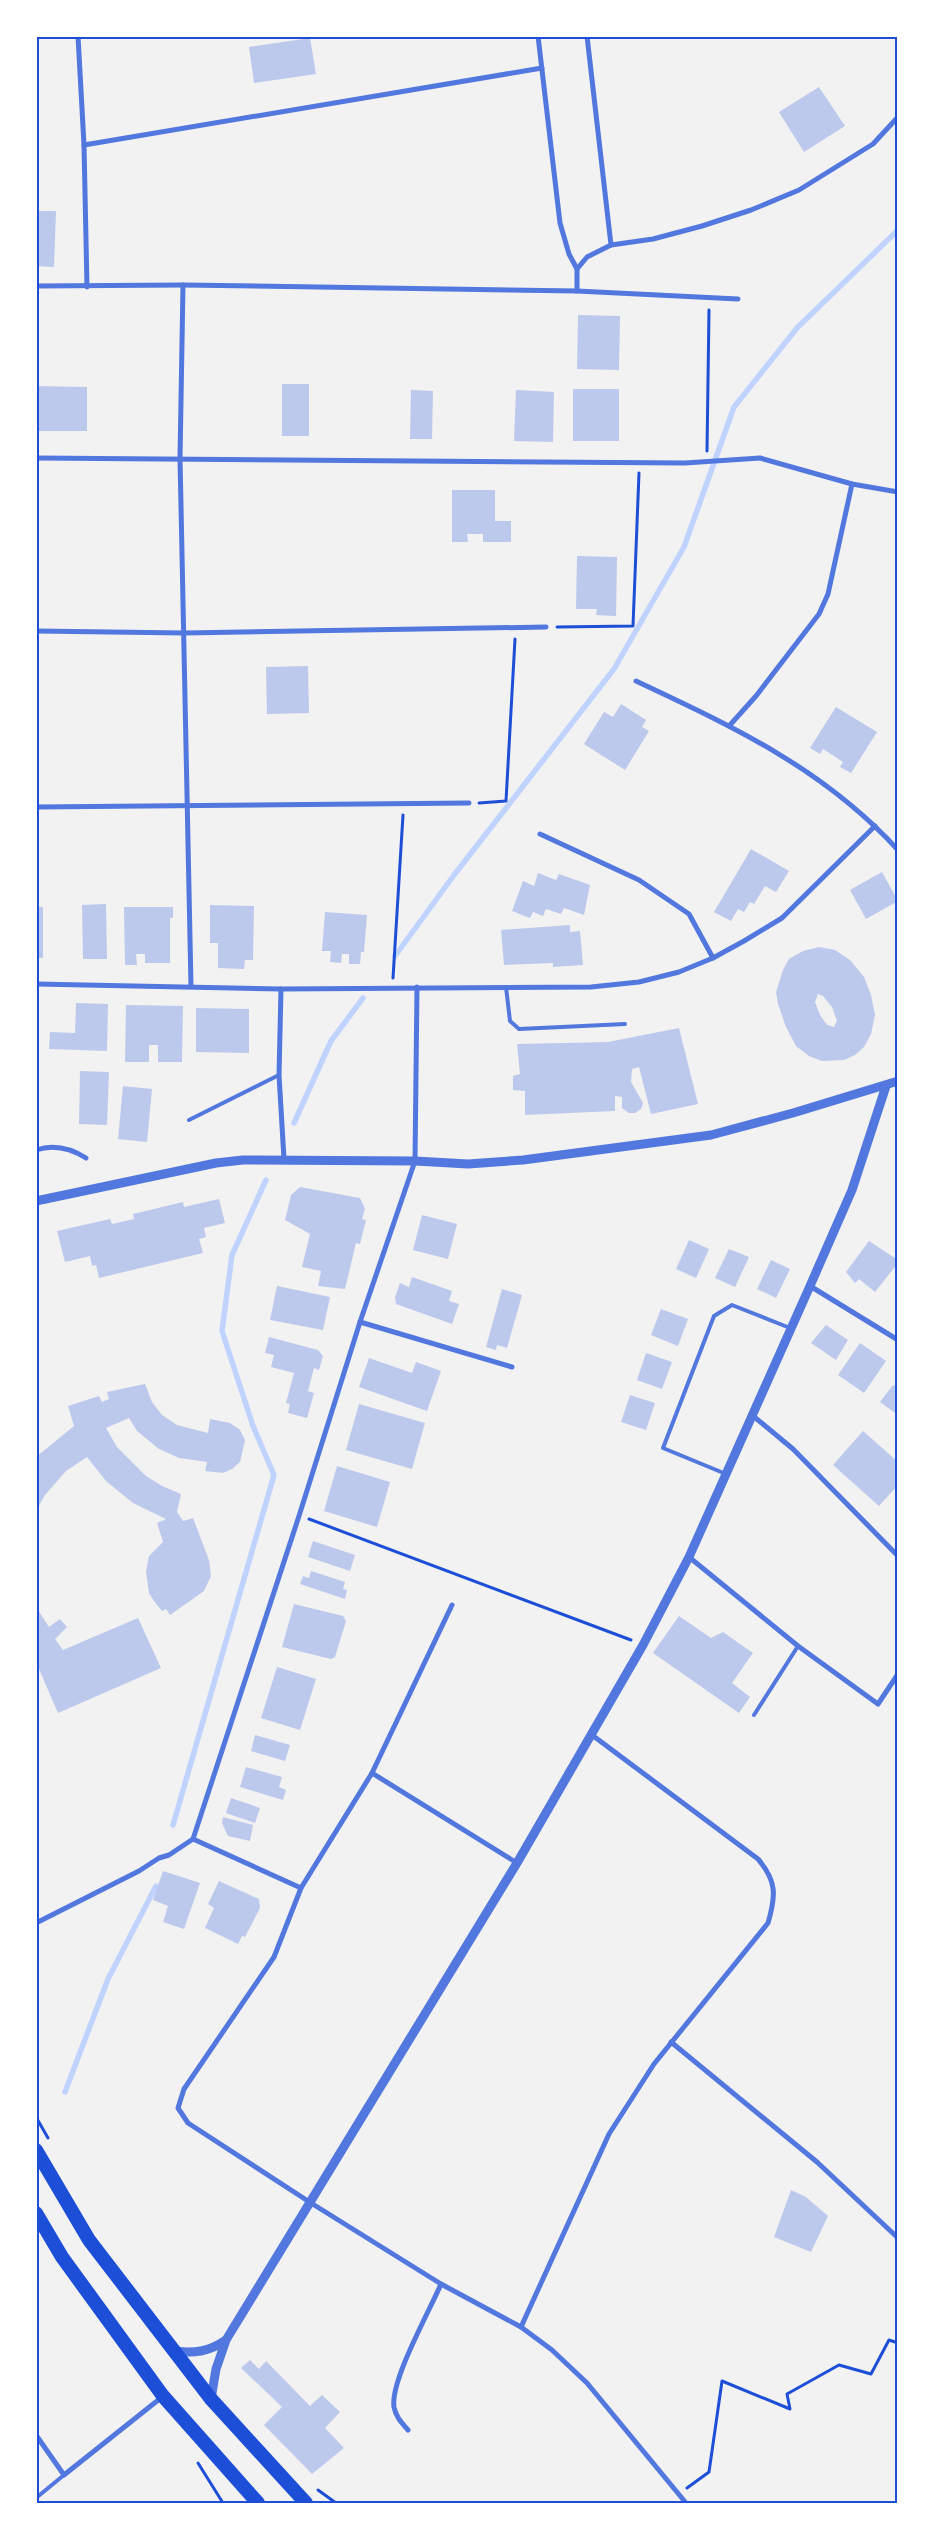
<svg xmlns="http://www.w3.org/2000/svg" width="934" height="2539" viewBox="0 0 934 2539" font-family="'Noto Sans',sans-serif">
	<style>
		.lines { fill: none; stroke-linecap: round; stroke-linejoin: round }
		.stream { stroke: #bfd3fe; stroke-width: 5.5 }
		.building { fill: #bdc9ec; fill-rule: evenodd }
		.path { stroke: #1d4ed8; stroke-width: 3 }
		.service { stroke: #5277de; stroke-width: 4 }
		.minor { stroke: #5277de; stroke-width: 5 }
		.tertiary { stroke: #5277de; stroke-width: 9 }
		.trunk { stroke: #1d4ed8; stroke-width: 14 }
		.neatline { fill: none; stroke: #1d4ed8; stroke-width: 2 }
	</style>
	<rect width="100%" height="100%" fill="#f2f2f2"/>
	<g class="lines">
		<!-- stream -->
		<g class="stream">
			<polyline points="395,956 454,875 614,669 684,547 734,407 797,328 898,230"/>
			<polyline points="294,1123 331,1041 363,998"/>
			<polyline points="173,1825 274,1475 253,1426 222,1331 232,1255 266,1180"/>
			<polyline points="65,2092 108,1979 156,1886"/>
		</g>
	</g>
	<!-- building -->
	<g class="building">
		<polygon points="310,38 316,74 254,83 249,47"/>
		<polygon points="819,87 845,126 804,152 779,112"/>
		<polygon points="36,211 56,211 54,267 36,266"/>
		<polygon points="578,315 620,316 619,370 577,369"/>
		<rect x="282" y="384" width="27" height="52"/>
		<polygon points="36,386 87,387 87,431 36,431"/>
		<rect x="573" y="389" width="46" height="52"/>
		<polygon points="411,390 433,391 432,439 410,439"/>
		<polygon points="516,390 554,392 553,442 514,441"/>
		<polygon points="452,490 495,490 495,521 511,521 511,542 483,542 483,534 467,534 468,542 452,542"/>
		<polygon points="577,556 617,557 616,616 596,615 597,609 576,609"/>
		<polygon points="308,666 309,713 267,714 266,667"/>
		<polygon points="621,704 646,720 642,727 649,731 625,770 584,744 604,712 613,717"/>
		<polygon points="836,707 877,732 851,773 840,767 843,762 823,749 820,754 810,748"/>
		<polygon points="751,849 789,871 776,892 765,886 754,904 750,902 744,912 738,909 731,921 714,912"/>
		<polygon points="882,872 898,901 866,919 850,890"/>
		<polygon points="538,873 556,880 559,874 590,885 584,915 564,908 561,914 546,909 543,916 533,912 530,918 512,911 523,881 534,886"/>
		<polygon points="106,904 107,959 83,959 82,905"/>
		<polygon points="210,905 254,906 253,960 245,960 244,969 218,968 218,943 210,943"/>
		<rect x="36" y="907" width="7" height="51"/>
		<polygon points="124,907 173,907 173,918 170,918 170,963 145,963 145,954 136,954 137,965 125,965"/>
		<polygon points="325,912 367,915 364,952 361,952 360,964 349,964 349,954 342,954 341,963 330,962 331,951 322,951"/>
		<polygon points="570,925 570,932 580,931 583,965 553,967 553,963 504,965 501,930"/>
		<path d="M 819,947 L 835,950 L 850,960 L 864,977 L 871,995 L 875,1015 L 871,1034 L 864,1047 L 855,1055 L 844,1060 L 822,1061 L 809,1056 L 796,1046 L 786,1027 L 778,1004 L 776,992 L 783,970 L 789,959 L 803,951 ZM 818,994 L 823,996 L 832,1007 L 837,1021 L 834,1027 L 827,1025 L 820,1015 L 815,1002 Z"/>
		<polygon points="76,1003 108,1004 107,1051 49,1049 50,1032 75,1033"/>
		<polygon points="126,1005 183,1006 182,1062 158,1062 158,1045 149,1045 149,1062 125,1062"/>
		<polygon points="196,1008 249,1009 249,1053 196,1052"/>
		<polygon points="679,1028 698,1104 651,1114 639,1067 632,1069 631,1082 643,1103 641,1109 635,1113 629,1113 622,1108 622,1097 615,1096 615,1111 525,1115 525,1091 513,1090 513,1076 520,1074 517,1044 608,1042"/>
		<polygon points="80,1071 109,1072 107,1125 79,1124"/>
		<polygon points="123,1086 152,1089 147,1142 118,1139"/>
		<polygon points="300,1187 360,1198 365,1209 362,1219 366,1220 360,1244 356,1243 345,1289 318,1286 321,1271 302,1267 310,1234 285,1220 291,1195"/>
		<polygon points="219,1199 225,1223 204,1228 206,1237 199,1239 203,1253 99,1278 96,1265 92,1266 90,1256 65,1262 57,1231 110,1219 112,1224 134,1219 133,1214 183,1202 184,1207"/>
		<polygon points="422,1215 457,1224 448,1259 413,1250"/>
		<polygon points="689,1240 709,1249 696,1278 676,1269"/>
		<polygon points="869,1241 898,1260 898,1263 875,1292 859,1279 855,1283 846,1272"/>
		<polygon points="729,1249 749,1257 735,1287 715,1278"/>
		<polygon points="771,1260 790,1269 776,1298 757,1289"/>
		<polygon points="412,1277 452,1291 449,1301 459,1304 452,1324 396,1304 395,1297 400,1283 409,1287"/>
		<polygon points="277,1286 330,1297 323,1330 270,1320"/>
		<polygon points="502,1289 522,1295 507,1348 497,1345 496,1350 486,1347"/>
		<polygon points="661,1309 688,1319 678,1346 651,1335"/>
		<polygon points="826,1325 848,1340 836,1360 811,1343"/>
		<polygon points="269,1337 318,1350 323,1356 319,1370 314,1368 308,1391 314,1393 307,1418 288,1413 290,1404 286,1403 294,1373 271,1367 274,1355 265,1353"/>
		<polygon points="860,1343 886,1361 864,1393 838,1375"/>
		<polygon points="646,1353 672,1362 662,1389 637,1380"/>
		<polygon points="369,1358 412,1373 416,1362 441,1371 427,1411 359,1387"/>
		<polygon points="898,1382 898,1415 880,1402 893,1385 895,1386"/>
		<polygon points="145,1384 152,1402 162,1415 177,1425 208,1433 210,1419 230,1423 240,1430 245,1440 240,1462 232,1469 223,1473 205,1471 207,1462 179,1458 159,1449 137,1431 129,1418 106,1428 117,1447 146,1476 162,1486 181,1494 177,1512 183,1521 193,1518 209,1560 211,1576 204,1591 170,1615 166,1609 162,1611 154,1601 149,1593 146,1571 149,1556 163,1542 157,1523 166,1519 133,1503 106,1481 87,1457 66,1471 45,1495 36,1511 36,1457 74,1426 68,1406 99,1396 102,1402 109,1399 107,1392"/>
		<polygon points="630,1395 655,1403 646,1430 621,1422"/>
		<polygon points="359,1404 425,1423 412,1469 346,1450"/>
		<polygon points="863,1431 898,1462 898,1485 879,1506 833,1465"/>
		<polygon points="337,1466 390,1482 377,1527 324,1511"/>
		<polygon points="313,1541 355,1555 350,1571 308,1557"/>
		<polygon points="311,1571 345,1582 343,1589 347,1590 345,1599 300,1584 303,1576 309,1578"/>
		<polygon points="294,1604 343,1616 346,1621 335,1657 331,1659 282,1647"/>
		<polygon points="36,1607 49,1627 60,1619 67,1627 55,1639 63,1650 138,1618 161,1668 58,1713 36,1662"/>
		<polygon points="679,1616 711,1638 723,1632 753,1653 732,1683 750,1697 739,1713 653,1653"/>
		<polygon points="277,1667 316,1679 300,1730 261,1718"/>
		<polygon points="255,1735 290,1745 285,1761 251,1751"/>
		<polygon points="246,1767 282,1777 279,1787 286,1790 283,1800 240,1787"/>
		<polygon points="231,1798 260,1808 255,1823 226,1813"/>
		<polygon points="223,1817 253,1825 250,1841 228,1836 222,1823"/>
		<polygon points="163,1871 200,1883 184,1929 163,1922 168,1906 153,1900"/>
		<polygon points="219,1881 259,1899 260,1908 245,1937 242,1936 238,1944 205,1928 214,1908 208,1904"/>
		<polygon points="791,2190 806,2197 828,2216 811,2252 774,2237"/>
		<polygon points="250,2360 259,2369 266,2361 310,2406 322,2395 340,2412 325,2428 344,2448 312,2474 264,2425 282,2407 241,2368"/>
	</g>
	<g class="lines">
		<!-- path -->
		<g class="path">
			<polyline points="707,451 709,310"/>
			<polyline points="557,627 633,626 639,473"/>
			<polyline points="479,803 506,801 515,639"/>
			<polyline points="393,978 403,815"/>
			<polyline points="309,1519 631,1640"/>
			<polyline points="36,2117 48,2138"/>
			<polyline points="198,2463 223,2503"/>
			<polyline points="687,2488 709,2472 722,2381 790,2409 787,2394 839,2365 871,2374 889,2340 898,2343"/>
			<polyline points="318,2490 336,2503"/>
		</g>
		<!-- service -->
		<g class="service">
			<polyline points="506,987 510,1021 519,1029 625,1024"/>
			<polyline points="189,1120 279,1075"/>
			<polyline points="726,1474 663,1448 714,1316 732,1305 790,1328"/>
			<polyline points="754,1715 798,1646"/>
			<polyline points="36,2498 64,2475"/>
		</g>
		<!-- minor -->
		<g class="minor">
			<polyline points="78,36 84,145 87,287"/>
			<polyline points="538,36 560,223 569,254 577,269"/>
			<polyline points="587,36 611,245"/>
			<polyline points="84,145 542,68"/>
			<polyline points="183,285 180,458 191,986"/>
			<polyline points="36,286 183,285 577,291 738,299"/>
			<polyline points="577,291 577,269 587,257 611,245 653,239 702,226 751,210 799,190 873,144 898,117"/>
			<polyline points="36,458 685,463 760,458 852,484 898,492"/>
			<polyline points="36,631 185,633 546,627"/>
			<path d="M 636,681 C 734,727 824,769 898,850"/>
			<polyline points="730,725 756,696 819,614 828,594 852,484"/>
			<polyline points="36,807 469,803"/>
			<polyline points="540,834 639,880 689,914 713,958"/>
			<polyline points="36,984 281,989 591,987 639,982 679,972 713,958 744,941 782,918 875,826"/>
			<polyline points="281,989 279,1075 284,1159"/>
			<path d="M 36,1150 C 54,1144 70,1148 86,1158"/>
			<polyline points="810,1286 898,1340"/>
			<polyline points="360,1322 512,1367"/>
			<polyline points="752,1415 793,1449 898,1556"/>
			<polyline points="689,1557 798,1646 878,1704 898,1674"/>
			<polyline points="452,1605 372,1773 301,1888 274,1957 184,2089 178,2108 188,2123 311,2203 441,2284 521,2327 552,2350 587,2383 686,2503"/>
			<polyline points="372,1773 517,1863"/>
			<polyline points="193,1839 301,1888"/>
			<polyline points="36,1923 139,1871 159,1858 169,1855 193,1839 299,1516 360,1322 415,1161 417,987"/>
			<polyline points="898,2002 898,2025"/>
			<polyline points="671,2042 817,2162 898,2238"/>
			<path d="M 521,2327 L 609,2134 L 654,2064 L 768,1923 C 776,1896 777,1881 758,1859 L 592,1735"/>
			<path d="M 408,2430 C 401,2422 396,2417 394,2407 C 390,2381 430,2310 441,2284"/>
			<polyline points="36,2435 64,2475 162,2397"/>
		</g>
		<!-- tertiary -->
		<g class="tertiary">
			<polyline points="36,1201 216,1163 243,1160 415,1161 468,1164 523,1160 711,1135 793,1113 898,1081"/>
			<path d="M 175,2351 C 195,2354 210,2351 226,2340"/>
			<polyline points="211,2399 216,2369 226,2340 517,1863 643,1645 689,1557 810,1286 852,1190 886,1086"/>
		</g>
		<!-- trunk -->
		<g class="trunk">
			<polyline points="36,2150 89,2240 211,2399 306,2503"/>
			<polyline points="36,2213 62,2257 163,2396 258,2503"/>
		</g>
	</g>
	<!-- border -->
	<rect width="934" height="2539" fill="none" stroke="#ffffff" stroke-width="75"/>
	<rect x="38" y="38" width="858" height="2464" class="neatline"/>
</svg>
